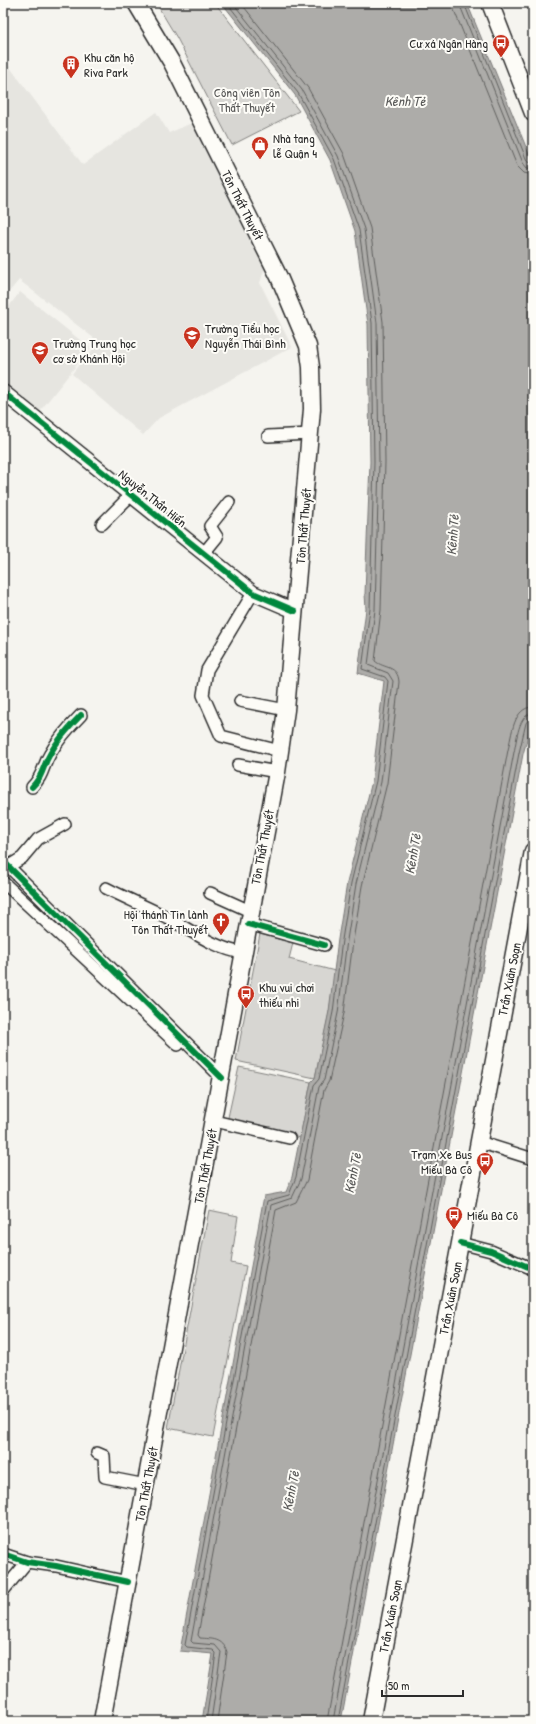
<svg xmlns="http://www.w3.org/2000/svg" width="536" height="1724" viewBox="0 0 536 1724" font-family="'Patrick Hand',sans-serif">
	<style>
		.built { fill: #e6e5e0 }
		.green { fill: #d7d6d2; stroke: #81807e }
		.water { fill: #adaca9; stroke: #797877 }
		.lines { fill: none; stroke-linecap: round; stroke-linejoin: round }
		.shore { stroke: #5f5f5d; stroke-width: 1 }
		.minor-casing { stroke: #2b2b2b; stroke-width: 14 }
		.tertiary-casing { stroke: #2b2b2b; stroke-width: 17 }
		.secondary-casing { stroke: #2b2b2b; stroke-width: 19 }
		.minor { stroke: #fdfcf7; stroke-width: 11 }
		.tertiary { stroke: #fdfcf7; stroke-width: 14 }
		.secondary { stroke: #fdfcf7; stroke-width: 16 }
		.cycleway-casing { stroke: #fdfcf7; stroke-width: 8 }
		.cycleway { stroke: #00873e; stroke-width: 6 }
		.labels { text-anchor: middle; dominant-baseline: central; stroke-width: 4; stroke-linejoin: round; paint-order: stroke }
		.poi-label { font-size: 13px; fill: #2b2b2b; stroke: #fdfcf7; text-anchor: start }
		.park-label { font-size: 13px; fill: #565655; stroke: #fdfcf7 }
		.street-label { font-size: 13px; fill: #2b2b2b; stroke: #fdfcf7 }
		.water-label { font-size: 14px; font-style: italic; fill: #585857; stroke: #fdfcf7 }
	</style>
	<rect width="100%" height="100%" fill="#f5f4ef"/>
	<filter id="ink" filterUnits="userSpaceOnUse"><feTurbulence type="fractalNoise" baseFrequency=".025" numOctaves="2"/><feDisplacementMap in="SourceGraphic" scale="8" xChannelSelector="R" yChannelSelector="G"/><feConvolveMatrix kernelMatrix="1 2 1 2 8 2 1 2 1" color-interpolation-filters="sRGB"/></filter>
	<g filter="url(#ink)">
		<!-- built -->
		<g class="built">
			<polygon points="3,58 83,165 156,112 169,133 196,121 265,267 260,283 292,347 159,418 143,435 72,374 86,355 91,353 95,339 19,280 3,299"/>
			<polygon points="20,292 90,348 40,411 3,382 3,314"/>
		</g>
		<!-- green -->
		<g class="green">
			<polygon points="156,3 215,3 299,111 232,145 177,38"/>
			<polygon points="260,934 293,943 289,959 335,971 329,1013 315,1078 236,1061"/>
			<polygon points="239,1067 311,1082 300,1138 227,1122"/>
			<polygon points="209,1210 238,1216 231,1263 246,1266 213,1437 168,1428"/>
		</g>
		<!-- water -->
		<polygon class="water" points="222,3 467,3 533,164 533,719 523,754 341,1721 202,1721 213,1654 180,1651 264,1196 286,1192 292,1177 311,1082 315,1078 329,1011 338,939 347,883 372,781 384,681 358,673 366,609 365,594 370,462 368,324 355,231 330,160 295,95"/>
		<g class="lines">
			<!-- shore -->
			<g class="shore">
				<polyline points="453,3 454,10 517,166 524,173 533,175"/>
				<polyline points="459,3 523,163 527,168 533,169"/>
				<polyline points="464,3 527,161 533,164"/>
				<polyline points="206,1721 216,1653 213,1650 187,1647 185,1645 267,1201 289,1195 296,1177 314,1085 319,1079 333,1012 342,940 351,883 376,781 388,681 385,677 362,669 370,609 374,462 372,323 359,230 334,159 298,93 227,3"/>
				<polyline points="211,1721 221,1652 215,1645 193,1643 191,1641 271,1205 292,1198 301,1179 319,1087 324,1080 338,1013 347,940 356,884 381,782 393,681 388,673 368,665 375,610 379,462 377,323 364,229 338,156 302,90 233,3"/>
				<path d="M 217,1721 L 227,1652 C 223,1638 212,1639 200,1638 L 198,1635 L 276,1210 L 296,1202 L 307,1180 L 324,1090 L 329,1081 L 344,1013 L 353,941 L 362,886 L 387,783 L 399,682 C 398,665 384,669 375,661 L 381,610 L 385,462 L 383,322 L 370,228 L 344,154 L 308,88 L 241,3"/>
				<path d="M 327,1721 L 508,750 C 512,735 513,707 533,707"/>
				<path d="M 333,1721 L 514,752 C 517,740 518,714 533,713"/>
				<polyline points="338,1721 519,753 526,723 529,719 533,718"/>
			</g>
			<defs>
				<g id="minor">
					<polyline points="268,436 311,434"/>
					<polyline points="102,524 131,495"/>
					<polyline points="204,553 217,537 210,526 229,502"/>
					<polyline points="253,593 207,670 203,695 221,736 280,751"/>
					<polyline points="240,701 286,710"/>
					<polyline points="238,765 277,772"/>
					<path d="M 32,787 C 44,775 42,767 50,754 C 58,739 69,727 81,715"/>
					<polyline points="3,861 222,1078"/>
					<polyline points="9,866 22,858 38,839 65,824"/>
					<polyline points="3,882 178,1045"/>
					<path d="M 106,888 C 127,899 150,908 170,919 C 193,932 217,949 243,953"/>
					<polyline points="210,893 250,911"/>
					<polyline points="248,924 324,945"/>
					<polyline points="214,1121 289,1138"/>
					<polyline points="479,1142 533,1159"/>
					<polyline points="460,1243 491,1251 533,1269"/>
					<polyline points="97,1453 104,1456 105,1477 146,1485"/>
					<polyline points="3,1554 27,1562 56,1566 128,1582"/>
					<polyline points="3,1591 27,1562"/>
				</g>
				<polyline id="tertiary" points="3,392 253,593 295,611"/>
				<g id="secondary">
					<polyline points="490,3 533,113"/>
					<polyline points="102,1721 277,772 286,710 312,409 311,367 308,346 279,277 172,63 136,3"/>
					<polyline points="371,1721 533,851"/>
				</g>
			</defs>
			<!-- minor casing -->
			<use href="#minor" class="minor-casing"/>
			<!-- tertiary casing -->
			<use href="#tertiary" class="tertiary-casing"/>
			<!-- secondary casing -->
			<use href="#secondary" class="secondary-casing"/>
			<!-- minor -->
			<use href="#minor" class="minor"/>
			<!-- tertiary -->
			<use href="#tertiary" class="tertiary"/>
			<!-- secondary -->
			<use href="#secondary" class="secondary"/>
			<defs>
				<g id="cycleway">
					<polyline points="3,392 253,593 295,611"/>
					<path d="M 32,787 C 44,775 42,767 50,754 C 58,739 69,727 81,715"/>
					<polyline points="3,861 222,1078"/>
					<polyline points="248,924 324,945"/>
					<polyline points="460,1243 491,1251 533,1269"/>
					<polyline points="3,1554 27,1562 56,1566 128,1582"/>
				</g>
			</defs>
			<!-- cycleway casing -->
			<use href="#cycleway" class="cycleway-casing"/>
			<!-- cycleway -->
			<use href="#cycleway" class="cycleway"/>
		</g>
	</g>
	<!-- icons -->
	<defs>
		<symbol id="bus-pin" viewBox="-11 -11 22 30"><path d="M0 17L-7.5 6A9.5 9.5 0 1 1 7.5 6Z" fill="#c8321e" stroke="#fdfcf7"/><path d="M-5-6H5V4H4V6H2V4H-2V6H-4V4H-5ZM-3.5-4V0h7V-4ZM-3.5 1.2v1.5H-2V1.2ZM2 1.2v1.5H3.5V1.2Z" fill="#fff"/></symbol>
		<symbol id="building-pin" viewBox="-11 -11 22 30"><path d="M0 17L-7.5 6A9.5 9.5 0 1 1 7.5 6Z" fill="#c8321e" stroke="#fdfcf7"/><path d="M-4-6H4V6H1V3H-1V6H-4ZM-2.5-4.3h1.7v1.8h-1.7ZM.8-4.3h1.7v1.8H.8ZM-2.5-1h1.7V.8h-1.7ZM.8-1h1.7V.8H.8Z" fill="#fff"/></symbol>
		<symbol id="shop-pin" viewBox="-11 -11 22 30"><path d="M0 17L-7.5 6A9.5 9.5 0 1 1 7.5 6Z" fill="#c8321e" stroke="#fdfcf7"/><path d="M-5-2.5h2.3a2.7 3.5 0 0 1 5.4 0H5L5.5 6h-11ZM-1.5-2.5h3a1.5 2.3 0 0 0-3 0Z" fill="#fff"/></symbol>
		<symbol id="school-pin" viewBox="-11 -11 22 30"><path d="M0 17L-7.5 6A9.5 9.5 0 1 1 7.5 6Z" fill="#c8321e" stroke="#fdfcf7"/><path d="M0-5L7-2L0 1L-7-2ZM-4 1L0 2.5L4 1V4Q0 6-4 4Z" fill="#fff"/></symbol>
		<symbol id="church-pin" viewBox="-11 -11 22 30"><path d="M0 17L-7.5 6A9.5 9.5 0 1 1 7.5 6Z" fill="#c8321e" stroke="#fdfcf7"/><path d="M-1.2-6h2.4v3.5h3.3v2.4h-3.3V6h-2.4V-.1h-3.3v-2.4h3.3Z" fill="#fff"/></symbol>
	</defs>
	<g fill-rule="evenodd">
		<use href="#bus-pin" x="491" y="33" width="20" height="27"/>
		<use href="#building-pin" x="61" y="54" width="20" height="27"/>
		<use href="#shop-pin" x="250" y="135" width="20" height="27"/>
		<use href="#school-pin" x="182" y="325" width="20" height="27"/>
		<use href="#school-pin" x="30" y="340" width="20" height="27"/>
		<use href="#church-pin" x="211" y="911" width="20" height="27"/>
		<use href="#bus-pin" x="236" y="984" width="20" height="27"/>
		<use href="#bus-pin" x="475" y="1151" width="20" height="27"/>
		<use href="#bus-pin" x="444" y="1205" width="20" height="27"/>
	</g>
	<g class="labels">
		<!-- poi labels -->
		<g class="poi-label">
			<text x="488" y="43" text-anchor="end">Cư xá Ngân Hàng</text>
			<text x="84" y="57">Khu căn hộ<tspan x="84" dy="15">Riva Park</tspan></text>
			<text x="273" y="138">Nhà tang<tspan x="273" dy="15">lễ Quận 4</tspan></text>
			<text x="205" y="328">Trường Tiểu học<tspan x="205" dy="15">Nguyễn Thái Bình</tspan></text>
			<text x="53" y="343">Trường Trung học<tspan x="53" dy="15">cơ sở Khánh Hội</tspan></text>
			<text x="208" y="914" text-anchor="end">Hội thánh Tin lành<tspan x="208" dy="15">Tôn Thất Thuyết</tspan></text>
			<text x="259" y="987">Khu vui chơi<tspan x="259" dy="15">thiếu nhi</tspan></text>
			<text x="472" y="1154" text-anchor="end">Trạm Xe Bus<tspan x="472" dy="15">Miếu Bà Cô</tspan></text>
			<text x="467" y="1215">Miếu Bà Cô</text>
		</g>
		<!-- park labels -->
		<g class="park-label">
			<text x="247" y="92">Công viên Tôn<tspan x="247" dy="15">Thất Thuyết</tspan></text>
		</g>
		<!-- street labels -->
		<g class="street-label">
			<text transform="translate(243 205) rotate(63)">Tôn Thất Thuyết</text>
			<text transform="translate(153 498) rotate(39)">Nguyễn Thần Hiến</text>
			<text transform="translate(303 526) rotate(-85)">Tôn Thất Thuyết</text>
			<text transform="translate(262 847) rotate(-79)">Tôn Thất Thuyết</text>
			<text transform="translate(509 979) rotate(-79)">Trần Xuân Soạn</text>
			<text transform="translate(205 1166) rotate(-79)">Tôn Thất Thuyết</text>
			<text transform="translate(450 1298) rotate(-79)">Trần Xuân Soạn</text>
			<text transform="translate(146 1484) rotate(-79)">Tôn Thất Thuyết</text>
			<text transform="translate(390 1616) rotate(-79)">Trần Xuân Soạn</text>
		</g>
		<!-- water labels -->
		<g class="water-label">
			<text x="405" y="100">Kênh Tẻ</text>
			<text transform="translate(452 535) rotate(-86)">Kênh Tẻ</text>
			<text transform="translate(412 854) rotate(-80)">Kênh Tẻ</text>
			<text transform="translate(352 1173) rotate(-79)">Kênh Tẻ</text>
			<text transform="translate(290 1491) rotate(-79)">Kênh Tẻ</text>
		</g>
	</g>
	<!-- margin -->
	<rect width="536" height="1724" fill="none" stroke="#fdfcf7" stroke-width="16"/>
	<rect x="8" y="8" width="520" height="1708" fill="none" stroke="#2b2b2b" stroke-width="1.5" filter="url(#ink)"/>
	<!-- scale -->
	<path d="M382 1690v6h81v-6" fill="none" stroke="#2b2b2b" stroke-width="2"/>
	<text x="388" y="1690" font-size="12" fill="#2b2b2b" stroke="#fdfcf7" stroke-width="3" paint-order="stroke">50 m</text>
</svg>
